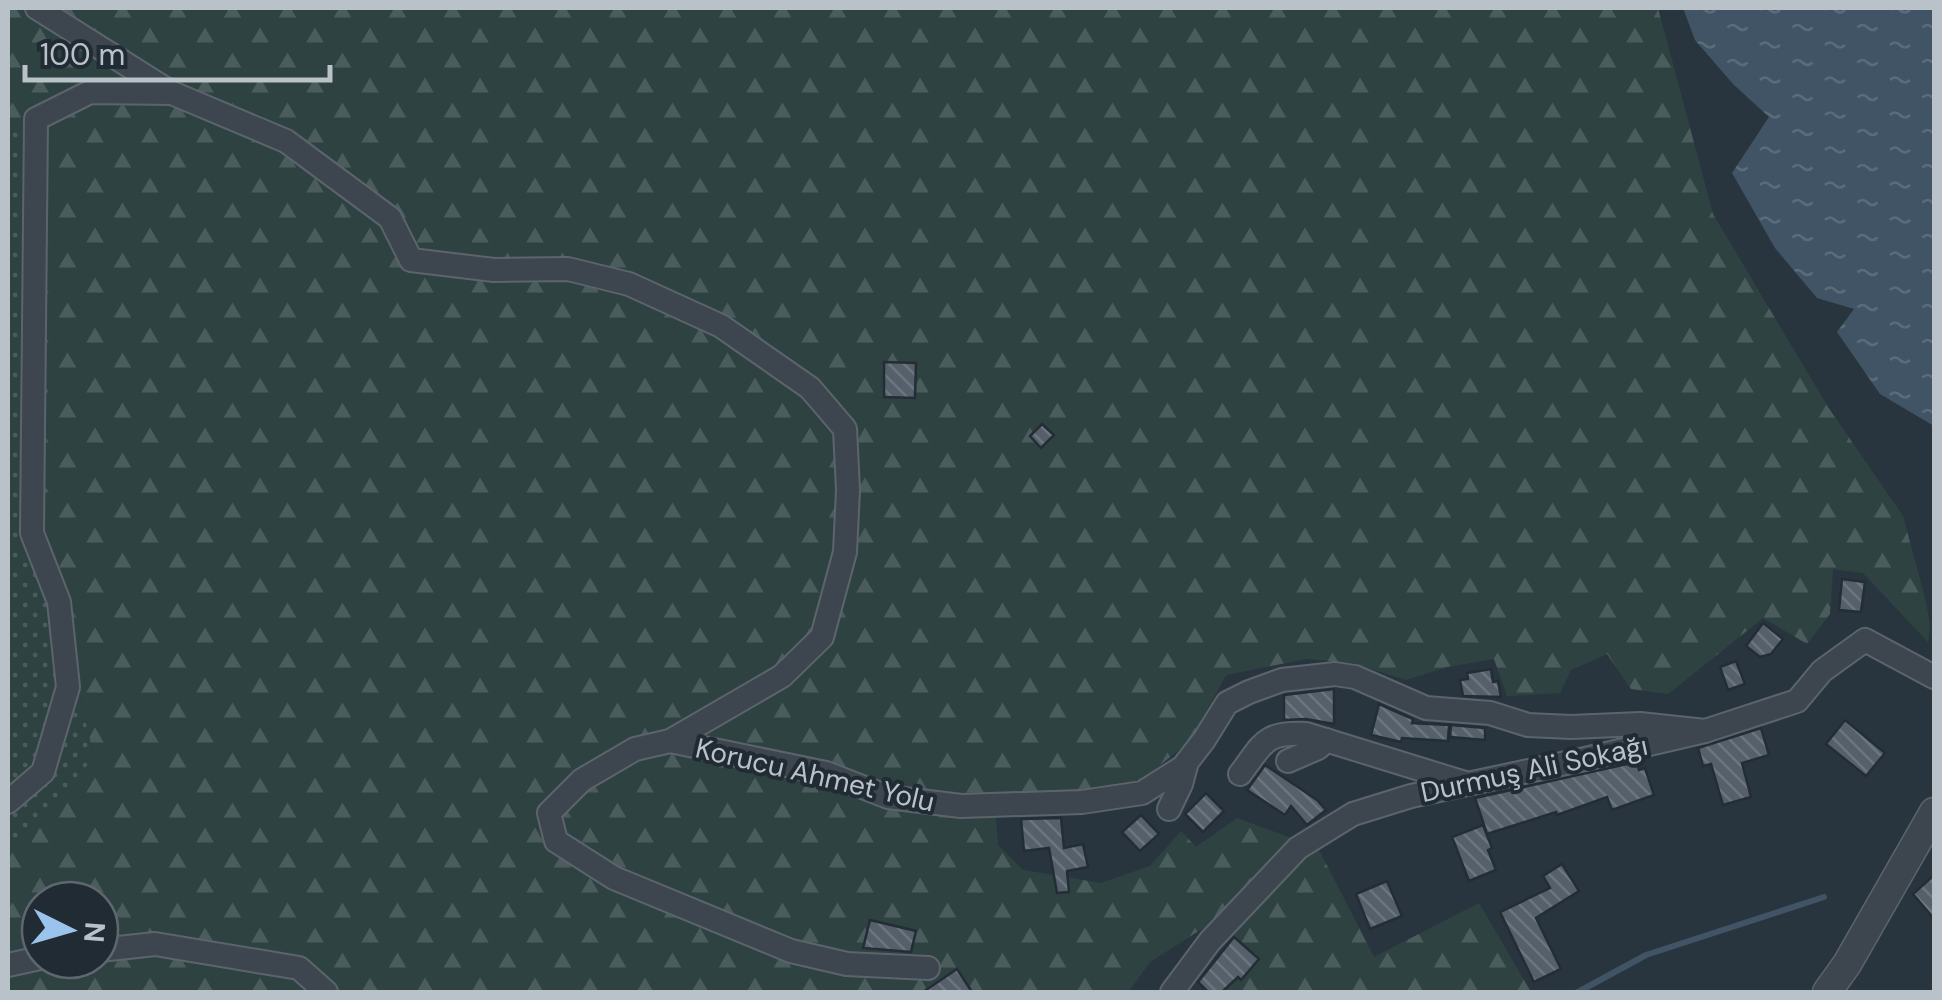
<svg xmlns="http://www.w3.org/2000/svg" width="1942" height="1000" viewBox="0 0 1942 1000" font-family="'DM Sans',sans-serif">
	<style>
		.grass { fill: url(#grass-dots) }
		.forest { fill: url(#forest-firs); fill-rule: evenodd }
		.water { fill: url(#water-ripples) }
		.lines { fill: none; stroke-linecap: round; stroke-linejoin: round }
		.stream { stroke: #415465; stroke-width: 6 }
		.building { fill: url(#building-back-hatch); stroke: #242d35; stroke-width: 2.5 }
		.minor-casing { stroke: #5b646c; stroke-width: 26 }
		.tertiary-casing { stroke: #5b646c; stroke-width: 31 }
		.minor { stroke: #3d464e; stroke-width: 22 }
		.tertiary { stroke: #3d464e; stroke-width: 28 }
		.labels { text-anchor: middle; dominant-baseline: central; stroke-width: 8; stroke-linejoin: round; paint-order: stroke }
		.street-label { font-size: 28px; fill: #b9c1c9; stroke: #212b34 }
	</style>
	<defs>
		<pattern id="grass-dots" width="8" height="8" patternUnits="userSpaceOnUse" patternTransform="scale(2.5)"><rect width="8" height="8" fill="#2e4341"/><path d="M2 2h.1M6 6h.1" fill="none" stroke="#4a5c5b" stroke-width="1.8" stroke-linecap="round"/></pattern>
		<pattern id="forest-firs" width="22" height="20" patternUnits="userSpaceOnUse" patternTransform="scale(2.5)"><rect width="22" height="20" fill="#2e4341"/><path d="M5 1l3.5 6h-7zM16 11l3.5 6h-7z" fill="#4a5c5b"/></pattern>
		<pattern id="water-ripples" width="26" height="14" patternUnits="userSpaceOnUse" patternTransform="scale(2.5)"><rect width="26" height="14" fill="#415465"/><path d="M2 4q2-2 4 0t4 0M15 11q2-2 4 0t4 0" fill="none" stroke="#5a6b7a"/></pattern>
		<pattern id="building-back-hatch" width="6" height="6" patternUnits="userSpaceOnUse" patternTransform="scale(2.5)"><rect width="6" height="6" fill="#55606b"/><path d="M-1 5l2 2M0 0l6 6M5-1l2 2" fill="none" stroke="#6b757f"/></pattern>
	</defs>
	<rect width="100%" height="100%" fill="#29353e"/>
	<!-- grass -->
	<polygon class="grass" points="8,117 45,148 42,524 94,759 8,851"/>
	<!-- forest -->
	<path class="forest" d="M 8,8 L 1658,8 L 1713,214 L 1828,407 L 1903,516 L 1926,602 L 1930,625 L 1928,642 L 1863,573 L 1833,569 L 1830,614 L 1807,644 L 1763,618 L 1668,694 L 1631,689 L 1607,654 L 1571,670 L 1560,693 L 1507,696 L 1494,659 L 1447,667 L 1406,680 L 1353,663 L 1306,659 L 1226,675 L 1190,741 L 1148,775 L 1113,791 L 994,796 L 998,845 L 1023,870 L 1101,883 L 1150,866 L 1181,831 L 1196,847 L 1237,818 L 1318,848 L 1374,957 L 1479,903 L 1531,992 L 1219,992 L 1253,952 L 1216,920 L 1150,962 L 1128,992 L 8,992 L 8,851 L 94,758 L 42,524 L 45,148 L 8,117 ZM 40,900 L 100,900 L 100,960 L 40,960 Z"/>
	<!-- water -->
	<polygon class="water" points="1683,8 1934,8 1934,426 1880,394 1837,332 1854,309 1817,298 1775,248 1732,173 1769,117 1733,84 1695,40"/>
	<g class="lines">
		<!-- stream -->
		<polyline class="stream" points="1578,992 1646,955 1824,897"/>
	</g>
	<!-- building -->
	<g class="building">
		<polygon points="884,362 916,363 915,398 884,397"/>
		<polygon points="1042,424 1054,435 1041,448 1030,436"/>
		<polygon points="1842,579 1865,582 1861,612 1839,610"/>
		<polygon points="1763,623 1783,639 1771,654 1760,657 1746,646"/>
		<polygon points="1736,661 1745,684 1728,690 1720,667"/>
		<polygon points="1491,669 1493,682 1498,681 1501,697 1463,696 1460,680 1468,679 1467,673"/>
		<polygon points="1334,689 1334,724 1306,719 1284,720 1284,695"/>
		<polygon points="1379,704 1413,719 1412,723 1449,725 1448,741 1402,738 1401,742 1371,735"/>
		<polygon points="1845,720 1885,753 1866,776 1826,744"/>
		<polygon points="1451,725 1485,728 1485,740 1450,737"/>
		<polygon points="1761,728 1769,755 1742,763 1751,797 1723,805 1711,764 1703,766 1698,748"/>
		<polygon points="1636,762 1639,770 1645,768 1654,795 1612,810 1607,797 1557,815 1556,812 1487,834 1475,798"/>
		<polygon points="1265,765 1317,800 1326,810 1307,825 1291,806 1285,815 1247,790"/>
		<polygon points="1206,793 1224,811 1203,832 1185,814"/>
		<polygon points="1141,815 1159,834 1140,851 1122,832"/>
		<polygon points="1061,818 1064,848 1083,844 1088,867 1067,871 1069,892 1057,893 1049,848 1024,851 1021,819"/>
		<polygon points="1483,825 1492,848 1488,850 1496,870 1469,881 1452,837"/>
		<polygon points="1562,864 1579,891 1536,918 1561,969 1534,982 1500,912 1550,888 1543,876"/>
		<polygon points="1934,875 1934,919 1913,894"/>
		<polygon points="1387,881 1402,916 1370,929 1356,894"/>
		<polygon points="870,920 916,931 911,952 863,948"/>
		<polygon points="1234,937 1259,959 1241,980 1238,977 1222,992 1208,992 1198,982"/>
		<polygon points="957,969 972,992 923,992"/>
	</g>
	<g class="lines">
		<defs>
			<g id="minor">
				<polyline points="37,8 172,93 286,141 390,218 411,260 494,270 568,269 629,284 721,326 810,388 845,429 848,490 845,552 822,637 782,676 670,741 826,773 888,797 961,806 1082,802 1142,793 1183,767 1204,740 1227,703 1249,692 1282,680 1335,674 1355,677 1426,708 1490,713 1528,725 1571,727 1640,724 1705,731"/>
				<polyline points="670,741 635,749 582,780 549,813 556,841 614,878 791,951 847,964 928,968"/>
				<polyline points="1288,761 1318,748 1326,740"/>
				<path d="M 1240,774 C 1264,743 1263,732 1306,734 L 1465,783"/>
				<polyline points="8,802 43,772 68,687 59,602 32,533 36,119 90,92 172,93"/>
				<polyline points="1169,809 1181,784 1187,762"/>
				<polyline points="100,950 155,944 299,968 326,992"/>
				<polyline points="8,965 40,958"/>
				<polyline points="1172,992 1210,941 1298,848 1353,814 1411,796 1585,759 1705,731 1797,701 1822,671 1865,640 1934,677"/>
			</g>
			<polyline id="tertiary" points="1827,992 1847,964 1934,812"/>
		</defs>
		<!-- minor casing -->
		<use href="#minor" class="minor-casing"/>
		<!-- tertiary casing -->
		<use href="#tertiary" class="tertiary-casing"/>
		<!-- minor -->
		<use href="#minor" class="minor"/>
		<!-- tertiary -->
		<use href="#tertiary" class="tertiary"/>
	</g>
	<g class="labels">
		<!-- street labels -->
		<g class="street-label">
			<text transform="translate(1534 769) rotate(-12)">Durmuş Ali Sokağı</text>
			<text transform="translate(815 775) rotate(13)">Korucu Ahmet Yolu</text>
		</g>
	</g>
	<!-- border -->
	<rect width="1942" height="1000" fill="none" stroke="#b9c1c9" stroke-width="20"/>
	<!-- north arrow -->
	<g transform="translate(70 930) rotate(95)"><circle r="48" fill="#212b34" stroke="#5e6770" stroke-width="2.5"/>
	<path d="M0-8L18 38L0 25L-18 38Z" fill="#9bc4ec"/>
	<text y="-15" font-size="28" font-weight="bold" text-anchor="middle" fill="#b9c1c9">N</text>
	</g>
	<!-- scale -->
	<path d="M25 65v15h305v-15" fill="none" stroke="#b9c1c9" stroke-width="5"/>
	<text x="40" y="65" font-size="30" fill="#b9c1c9" stroke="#212b34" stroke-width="8" paint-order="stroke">100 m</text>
</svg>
